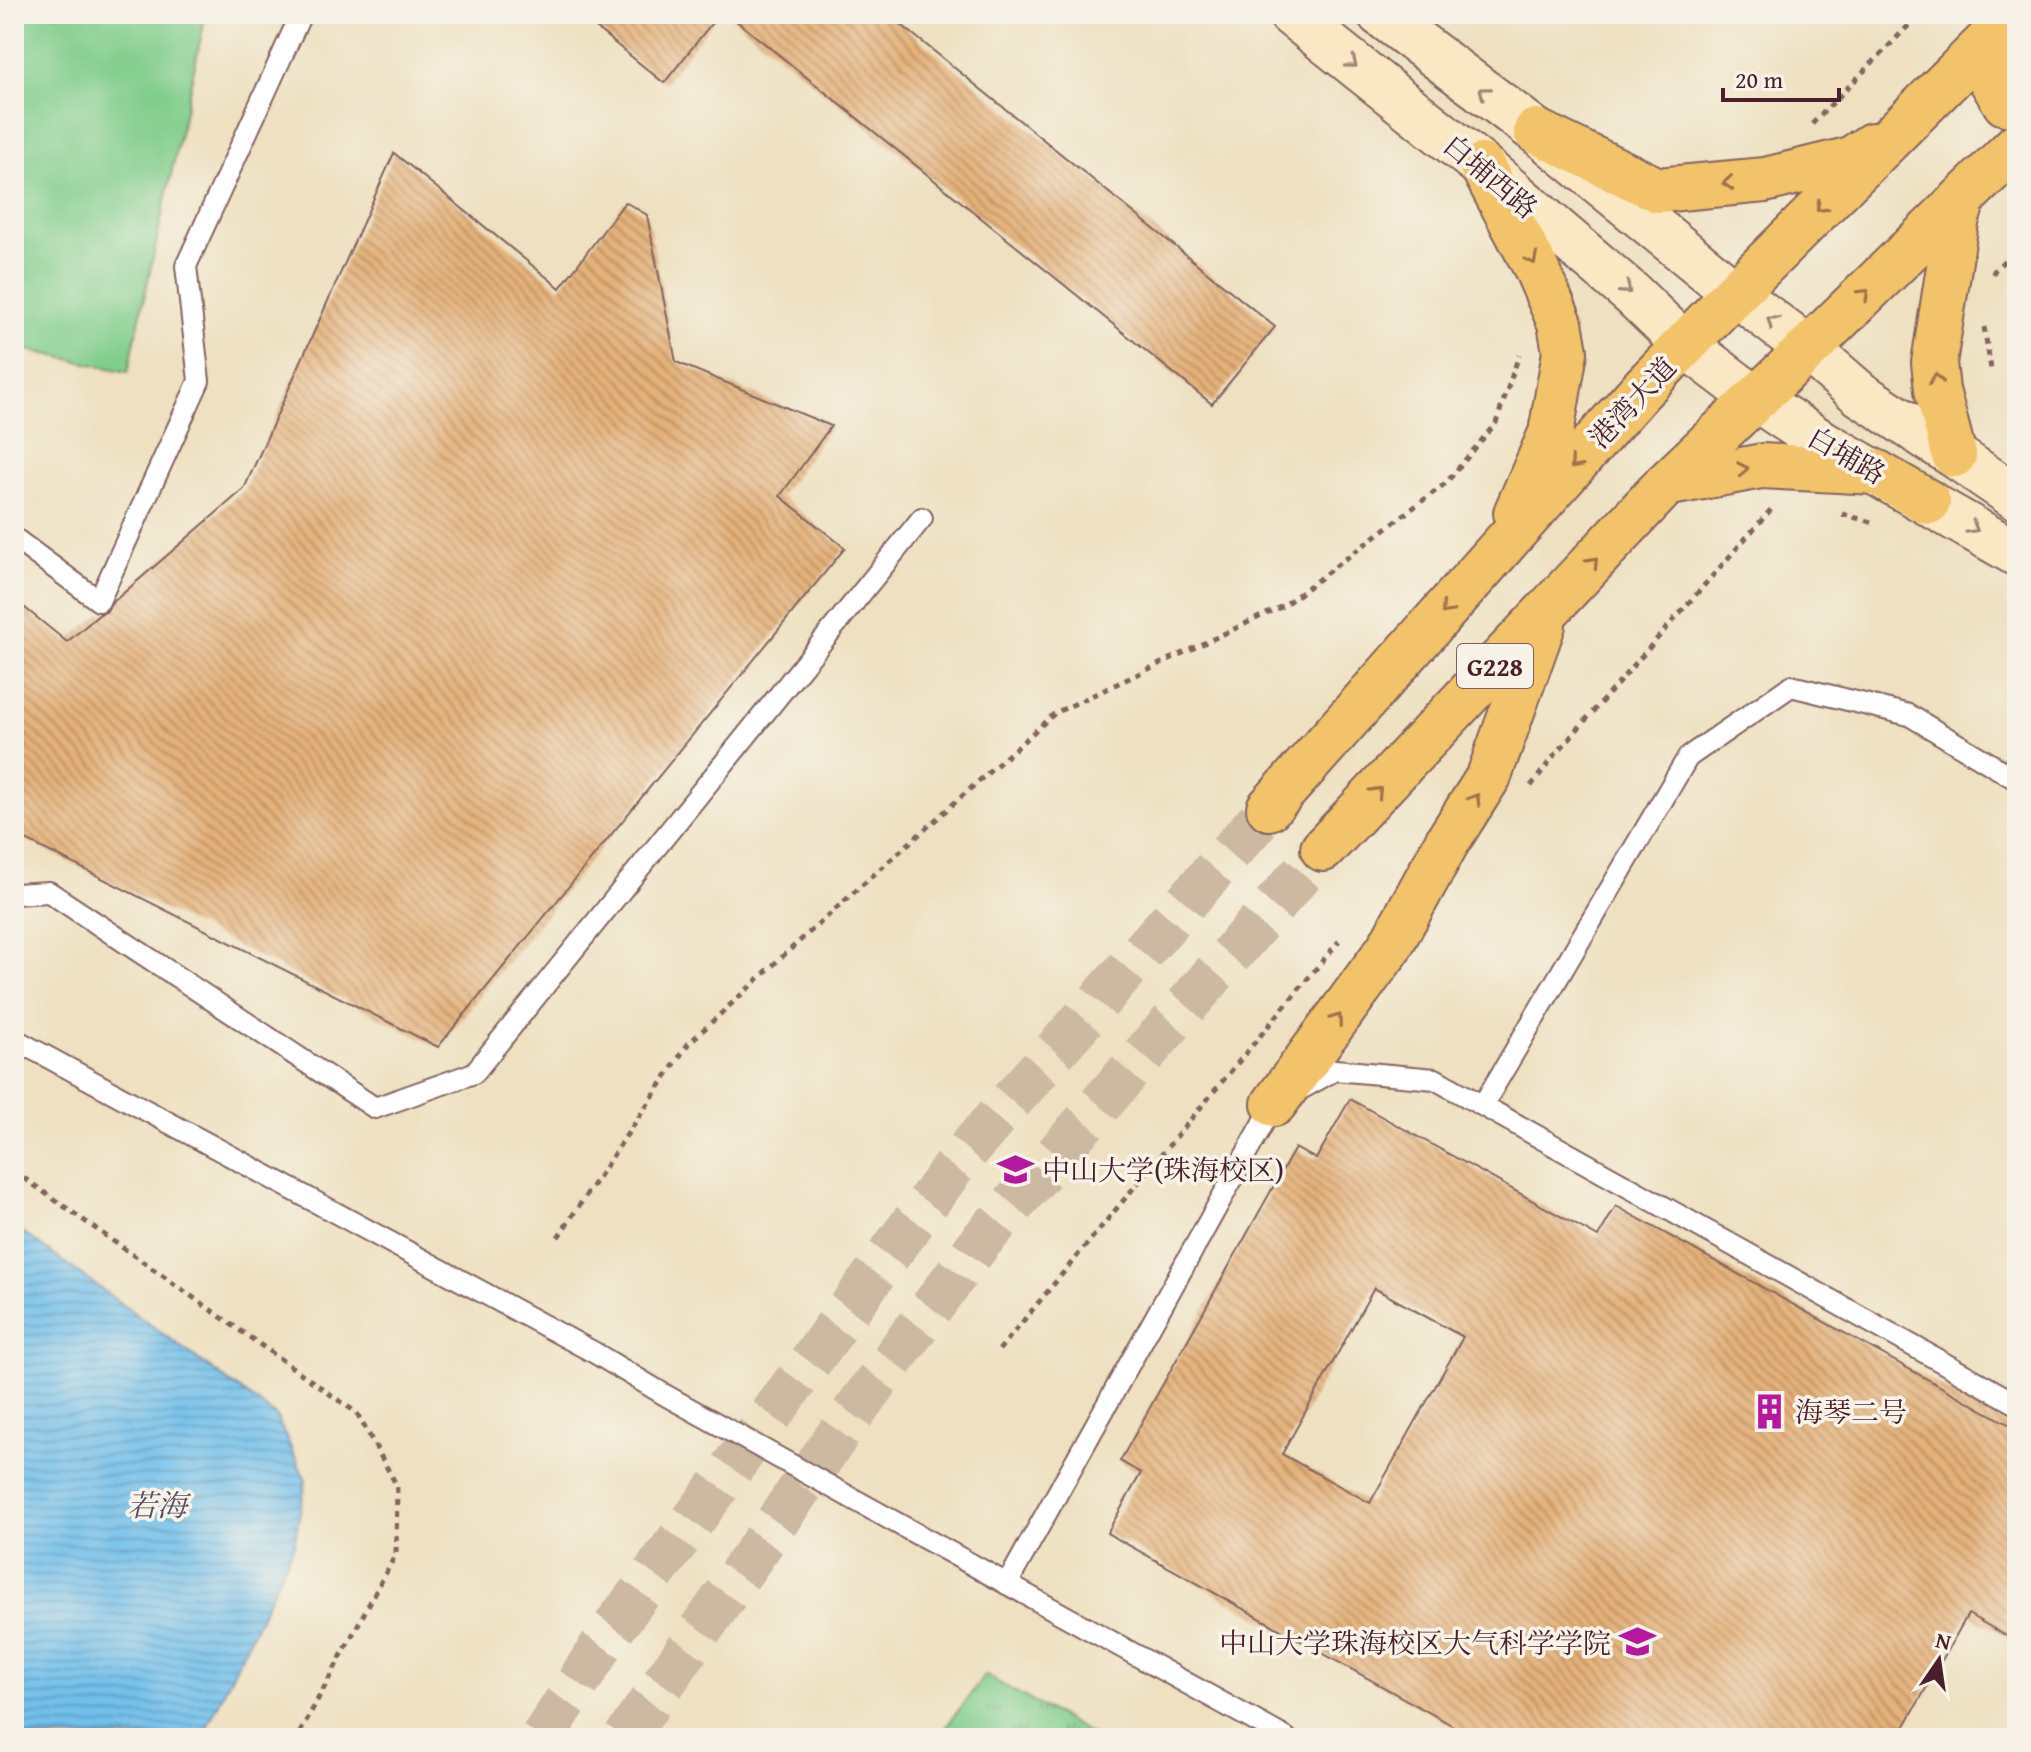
<svg xmlns="http://www.w3.org/2000/svg" width="2031" height="1752" viewBox="0 0 2031 1752" font-family="'Gentium Book Plus','Noto Serif SC',serif">
	<style>
		.grass { fill: url(#grass-tufts); stroke: #66765c; stroke-width: 2 }
		.pitch { fill: #81cd8c; stroke: #66765c; stroke-width: 2 }
		.water { fill: url(#water-rules); stroke: #5e6f8b; stroke-width: 2 }
		.building { fill: url(#building-back-hatch); fill-rule: evenodd }
		.lines { fill: none; stroke-linecap: round; stroke-linejoin: round }
		.highway-tunnel { stroke: #cdb9a2; stroke-width: 44; stroke-dasharray: 44 22; stroke-linecap: butt }
		.lane-casing { stroke: #83635f; stroke-width: 24 }
		.secondary-casing { stroke: #83635f; stroke-width: 48 }
		.highway-casing { stroke: #83635f; stroke-width: 48 }
		.path { stroke: #83635f; stroke-width: 5; stroke-dasharray: 6 6; stroke-linecap: butt }
		.lane { stroke: #fff; stroke-width: 20 }
		.secondary { stroke: #fae7c3; stroke-width: 44 }
		.highway { stroke: #f2c36a; stroke-width: 44 }
		.oneway { stroke: #a28377 }
		.oneway2 { stroke: #9e714a }
		.labels { text-anchor: middle; dominant-baseline: central; stroke-width: 7; stroke-linejoin: round; paint-order: stroke }
		.shield { fill: #f7f3e8; stroke: #7e5f64; stroke-width: 2 }
		.shield-label { font-size: 26px; font-weight: bold; fill: #4a1f2b }
		.street-label { font-size: 28px; fill: #4a1f2b; stroke: #f7f3e8 }
		.poi-label { font-size: 28px; fill: #4a1f2b; stroke: #f7f3e8; text-anchor: start }
		.water-label { font-size: 30px; font-style: italic; fill: #564f65; stroke: #f7f3e8 }
	</style>
	<defs>
		<pattern id="grass-tufts" width="24" height="20" patternUnits="userSpaceOnUse" patternTransform="scale(2)"><rect width="24" height="20" fill="#81cd8c"/><path d="M3 7l-1-3M5 7V3M7 7l1-3M15 17l-1-3M17 17v-4M19 17l1-3" fill="none" stroke="#6ca673"/></pattern>
		<pattern id="water-rules" width="6" height="5" patternUnits="userSpaceOnUse" patternTransform="scale(2)"><rect width="6" height="5" fill="#71bfeb"/><path d="M0 2.5h6" fill="none" stroke="#5f9bbf"/></pattern>
		<pattern id="building-back-hatch" width="6" height="6" patternUnits="userSpaceOnUse" patternTransform="scale(2)"><rect width="6" height="6" fill="#e4b179"/><path d="M-1 5l2 2M0 0l6 6M5-1l2 2" fill="none" stroke="#bb8f63"/></pattern>
	</defs>
	<rect width="100%" height="100%" fill="#f7f3e8"/>
	<filter id="ink" filterUnits="userSpaceOnUse"><feTurbulence type="fractalNoise" baseFrequency=".0125" numOctaves="2"/><feDisplacementMap in="SourceGraphic" scale="16" xChannelSelector="R" yChannelSelector="G"/><feConvolveMatrix kernelMatrix="1 2 1 2 8 2 1 2 1" color-interpolation-filters="sRGB"/></filter>
	<filter id="wash" filterUnits="userSpaceOnUse"><feTurbulence type="fractalNoise" baseFrequency=".006" numOctaves="4" result="noise"/><feDisplacementMap in="SourceGraphic" scale="32" xChannelSelector="R" yChannelSelector="G"/><feGaussianBlur stdDeviation="1.8" result="paint"/><feColorMatrix in="noise" values="0 0 0 0 0 0 0 0 0 0 0 0 0 0 0 0 0 1.4 0 .05"/><feComposite in="paint" operator="in"/></filter>
	<g filter="url(#wash)">
		<rect width="100%" height="100%" fill="#eee0c0"/>
		<!-- grass -->
		<polygon class="grass" points="985,1675 1098,1738 938,1738"/>
		<!-- pitch -->
		<polygon class="pitch" points="14,14 206,14 128,372 14,347"/>
		<!-- water -->
		<polygon class="water" points="14,1226 276,1416 306,1481 293,1548 202,1738 14,1738"/>
		<g id="blocks">
			<!-- building -->
			<g class="building">
				<polygon points="579,14 719,14 664,83"/>
				<polygon points="728,14 888,14 1275,327 1212,404"/>
				<polygon points="394,153 560,288 625,202 647,215 676,362 831,426 780,496 845,548 438,1047 14,834 14,599 67,642 100,614 106,612 112,603 244,489"/>
				<path d="M 1350,1099 L 1598,1237 L 1616,1206 L 2017,1429 L 2017,1642 L 1968,1614 L 1898,1738 L 1475,1738 L 1107,1533 L 1141,1473 L 1120,1461 L 1295,1148 L 1316,1159 ZM 1374,1288 L 1463,1337 L 1370,1503 L 1282,1454 Z"/>
			</g>
		</g>
	</g>
	<g filter="url(#ink)">
		<use href="#blocks" fill-opacity="0" stroke="#83635f" stroke-width="2"/>
		<g class="lines">
			<!-- highway-tunnel -->
			<g class="highway-tunnel">
				<polyline points="542,1738 607,1637 958,1161 1269,808"/>
				<polyline points="625,1738 856,1409 981,1241 1323,849"/>
			</g>
			<defs>
				<g id="lane">
					<polyline points="14,538 99,601 199,381 186,266 301,14"/>
					<polyline points="14,894 49,892 375,1108 474,1073 922,518"/>
					<polyline points="14,1039 595,1353 665,1395 1286,1738"/>
					<polyline points="1483,1105 1688,757 1791,686 1909,715 2017,780"/>
					<polyline points="1007,1584 1274,1104 1335,1070 1435,1079 2017,1404"/>
				</g>
				<g id="secondary">
					<polyline points="1291,14 1482,166 1632,294 1685,345 1756,399 1815,438 2017,554"/>
					<polyline points="1380,14 1536,131 1735,293 1808,349 1860,394 1954,455 2017,498"/>
				</g>
				<g id="highway">
					<polyline points="2009,25 1991,80 2005,103 2017,105"/>
					<polyline points="1536,131 1658,190 1765,180 1851,159 1872,145"/>
					<polyline points="1482,166 1536,268 1560,323 1565,352 1551,433 1516,513"/>
					<polyline points="1954,455 1937,390 1934,363 1956,222 1963,199"/>
					<polyline points="1666,484 1762,466 1876,472 1928,502"/>
					<polyline points="1269,808 1640,391 1725,303 2015,14"/>
					<polyline points="1323,849 1666,484 1808,349 2017,145"/>
					<polyline points="1274,1104 1389,948 1447,842 1489,776 1543,625"/>
				</g>
			</defs>
			<!-- lane casing -->
			<use href="#lane" class="lane-casing"/>
			<!-- secondary casing -->
			<use href="#secondary" class="secondary-casing"/>
			<!-- highway casing -->
			<use href="#highway" class="highway-casing"/>
			<!-- path -->
			<g class="path">
				<polyline points="1812,124 1920,14"/>
				<polyline points="1993,274 1994,271 2017,248"/>
				<polyline points="1984,327 1991,369"/>
				<polyline points="1842,514 1875,523"/>
				<polyline points="1531,786 1553,757 1774,506"/>
				<polyline points="14,1171 357,1413 397,1486 396,1554 297,1738"/>
				<polyline points="558,1237 688,1044 784,955 1055,713 1283,606 1446,483 1496,423 1519,355"/>
				<polyline points="999,1350 1339,941"/>
			</g>
			<!-- lane -->
			<use href="#lane" class="lane"/>
			<!-- secondary -->
			<use href="#secondary" class="secondary"/>
			<!-- highway -->
			<use href="#highway" class="highway"/>
		</g>
		<!-- one-way arrows -->
		<defs><path id="oneway-chevron" d="M-2-3.5L2.5 0L-2 3.5" fill="none" stroke-width="1.6" stroke-linecap="round" stroke-linejoin="round" transform="scale(2)"/></defs>
		<g class="oneway">
			<use href="#oneway-chevron" transform="translate(1352 63) rotate(39)"/>
			<use href="#oneway-chevron" transform="translate(1484 92) rotate(-143)"/>
			<use href="#oneway-chevron" transform="translate(1626 289) rotate(41)"/>
			<use href="#oneway-chevron" transform="translate(1772 321) rotate(-143)"/>
			<use href="#oneway-chevron" transform="translate(1973 528) rotate(30)"/>
		</g>
		<g class="oneway2">
			<use href="#oneway-chevron" transform="translate(1728 183) rotate(175)"/>
			<use href="#oneway-chevron" transform="translate(1821 207) rotate(135)"/>
			<use href="#oneway-chevron" transform="translate(1532 259) rotate(63)"/>
			<use href="#oneway-chevron" transform="translate(1864 294) rotate(-44)"/>
			<use href="#oneway-chevron" transform="translate(1936 379) rotate(-98)"/>
			<use href="#oneway-chevron" transform="translate(1575 464) rotate(131)"/>
			<use href="#oneway-chevron" transform="translate(1743 469) rotate(-11)"/>
			<use href="#oneway-chevron" transform="translate(1593 562) rotate(-47)"/>
			<use href="#oneway-chevron" transform="translate(1446 609) rotate(132)"/>
			<use href="#oneway-chevron" transform="translate(1377 792) rotate(-47)"/>
			<use href="#oneway-chevron" transform="translate(1475 799) rotate(-58)"/>
			<use href="#oneway-chevron" transform="translate(1337 1019) rotate(-54)"/>
		</g>
	</g>
	<!-- icons -->
	<defs>
		<symbol id="university-bare" viewBox="-9 -9 18 18"><path d="M0-5L7-2L0 1L-7-2ZM-4 1L0 2.5L4 1V4Q0 6-4 4Z" fill="#b5179e" stroke="#f7f3e8" stroke-width="2.5" paint-order="stroke"/></symbol>
		<symbol id="building-bare" viewBox="-9 -9 18 18"><path d="M-4-6H4V6H1V3H-1V6H-4ZM-2.5-4.3h1.7v1.8h-1.7ZM.8-4.3h1.7v1.8H.8ZM-2.5-1h1.7V.8h-1.7ZM.8-1h1.7V.8H.8Z" fill="#b5179e" stroke="#f7f3e8" stroke-width="2.5" paint-order="stroke"/></symbol>
	</defs>
	<g fill-rule="evenodd">
		<use href="#university-bare" x="990" y="1144" width="51" height="51"/>
		<use href="#building-bare" x="1744" y="1386" width="51" height="51"/>
		<use href="#university-bare" x="1612" y="1616" width="51" height="51"/>
	</g>
	<g class="labels">
		<!-- shield labels -->
		<rect class="shield" x="1457" y="644" width="76" height="44" rx="6"/>
		<g class="shield-label">
			<text x="1495" y="666">G228</text>
		</g>
		<!-- street labels -->
		<g class="street-label">
			<text transform="translate(1491 176) rotate(40)">白埔西路</text>
			<text transform="translate(1632 402) rotate(-47)">港湾大道</text>
			<text transform="translate(1847 455) rotate(30)">白埔路</text>
		</g>
		<!-- poi labels -->
		<g class="poi-label">
			<text x="1042" y="1169">中山大学(珠海校区)</text>
			<text x="1795" y="1411">海琴二号</text>
			<text x="1611" y="1642" text-anchor="end">中山大学珠海校区大气科学学院</text>
		</g>
		<!-- water labels -->
		<g class="water-label">
			<text x="157" y="1505">若海</text>
		</g>
	</g>
	<!-- margin -->
	<rect width="2031" height="1752" fill="none" stroke="#f7f3e8" stroke-width="48"/>
	<!-- north arrow -->
	<g transform="translate(1939 1660) rotate(13)" stroke="#f7f3e8" stroke-width="6" paint-order="stroke">
	<path d="M0-6L14 30L0 20L-14 30Z" fill="#4a1f2b"/>
	<text y="-12" font-size="22" font-weight="bold" text-anchor="middle" fill="#4a1f2b">N</text>
	</g>
	<!-- scale -->
	<path d="M1723 88v12h116v-12" fill="none" stroke="#4a1f2b" stroke-width="4"/>
	<text x="1735" y="88" font-size="24" fill="#4a1f2b" stroke="#f7f3e8" stroke-width="6" paint-order="stroke">20 m</text>
</svg>
